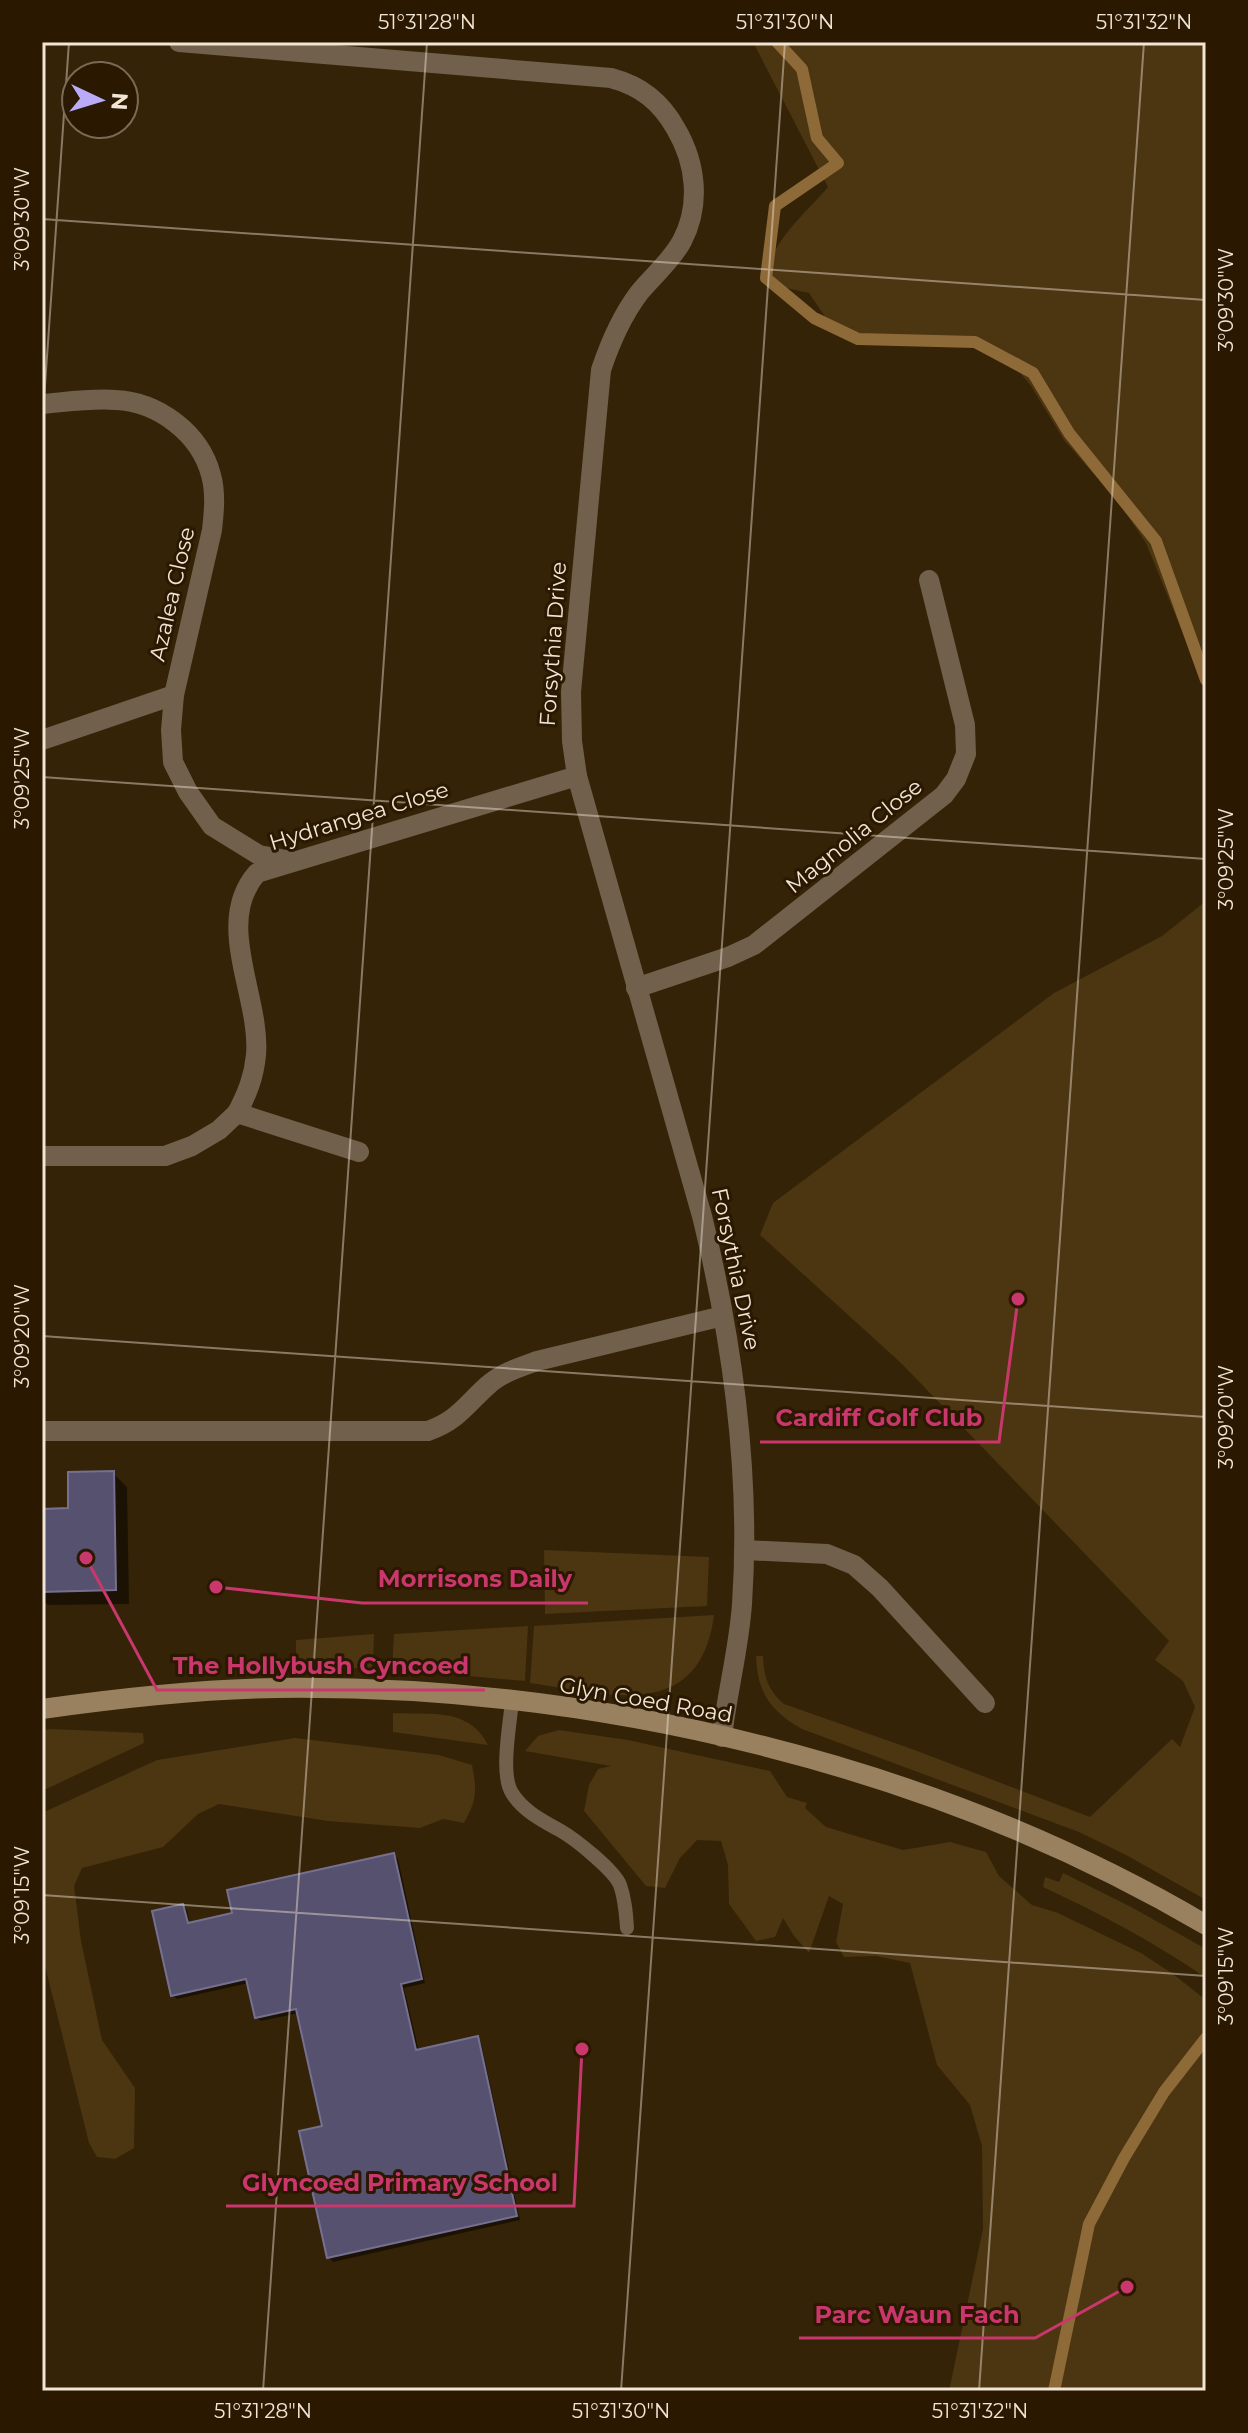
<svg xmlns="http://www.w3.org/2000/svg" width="1248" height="2433" viewBox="0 0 1248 2433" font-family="Montserrat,sans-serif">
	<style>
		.green { fill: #4c3511 }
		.shadow { fill: #0007 }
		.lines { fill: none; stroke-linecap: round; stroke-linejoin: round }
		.stream { stroke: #8d6a38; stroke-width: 12 }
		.building { fill: #56516e; stroke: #767090; stroke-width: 2 }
		.lane { stroke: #70604c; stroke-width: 14 }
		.street { stroke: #70604c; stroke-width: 20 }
		.secondary { stroke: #998160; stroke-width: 20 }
		.ticks { fill: none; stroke: #f1e5d6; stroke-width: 2; stroke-opacity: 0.45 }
		.labels { text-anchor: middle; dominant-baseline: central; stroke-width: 6; stroke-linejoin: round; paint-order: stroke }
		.street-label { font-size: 22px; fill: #f1e5d6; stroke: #2a1900 }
		.leader { fill: none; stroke: #c9376d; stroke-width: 3 }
		.callout-dot { fill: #c9376d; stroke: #2a1900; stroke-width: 3 }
		.callout-label { font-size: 24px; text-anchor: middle; font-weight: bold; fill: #c9376d; stroke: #2a1900; stroke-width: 6; stroke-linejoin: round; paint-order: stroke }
		.neatline { fill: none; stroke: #f1e5d6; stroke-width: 3 }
		.ticks-label { font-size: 20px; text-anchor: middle; fill: #f1e5d6 }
	</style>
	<rect width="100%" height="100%" fill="#342307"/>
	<!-- green -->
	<g class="green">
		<path d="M 753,42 L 1206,42 L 1206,690 L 1146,543 L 1119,503 L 1064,440 L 1031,386 L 1004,353 L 956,340 L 857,335 L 830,324 L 809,293 L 777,286 C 775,282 772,279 771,275 C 763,248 812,207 828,187 Z"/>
		<path d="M 1206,901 L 1206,1900 L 1126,1855 L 1079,1832 L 802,1729 C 771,1712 757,1692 756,1656 L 763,1656 C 764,1677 768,1690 784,1704 L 912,1749 L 1090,1817 L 1172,1739 L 1180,1747 L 1195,1707 L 1183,1681 L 1155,1660 L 1169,1641 L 901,1363 L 760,1235 L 773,1203 L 1054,993 L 1162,936 Z"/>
		<polygon points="544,1550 709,1557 707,1606 545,1614"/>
		<path d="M 714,1615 C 700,1724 606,1694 530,1683 L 534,1626 Z"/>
		<polygon points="528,1626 525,1681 392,1669 394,1634"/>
		<polygon points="374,1634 373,1669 333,1667 296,1661 296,1640"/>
		<path d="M 393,1713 C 430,1715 469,1707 488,1745 L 393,1732 Z"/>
		<polygon points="52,1729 143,1733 144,1743 42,1791 42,1730"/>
		<polygon points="559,1730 628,1740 770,1771 787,1797 807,1803 805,1808 826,1827 903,1850 950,1842 986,1852 999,1876 1032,1905 1058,1913 1141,1953 1173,1974 1206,2000 1206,2391 949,2391 983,2229 982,2146 970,2105 937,2065 910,1963 876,1956 844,1957 836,1942 843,1904 829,1896 809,1953 794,1936 783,1918 775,1937 756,1941 729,1904 728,1865 721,1841 697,1840 680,1858 665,1888 646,1886 584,1811 589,1785 598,1769 611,1766 525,1751 538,1736"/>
		<path d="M 295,1738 L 439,1755 L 472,1765 C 477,1791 477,1800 464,1823 L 443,1819 L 420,1828 L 328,1821 L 219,1804 L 198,1814 L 163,1847 L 82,1868 L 74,1886 L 81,1941 L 102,2040 L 135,2088 L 134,2148 L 115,2159 L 97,2157 L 89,2143 L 42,1954 L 42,1813 L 157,1760 Z"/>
		<path d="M 1063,1873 L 1133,1908 L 1206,1949 L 1206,1978 C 1154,1942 1101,1914 1043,1887 L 1045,1877 L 1059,1882 Z"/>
	</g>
	<!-- shadow -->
	<g class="shadow">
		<polygon points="113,1473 127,1487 129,1604 48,1605 42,1599 42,1511 71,1510"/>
		<polygon points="394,1855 398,1859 425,1983 404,1988 419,2052 477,2039 481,2043 520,2220 333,2262 329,2257 324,2128 299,2013 261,2021 256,2017 249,1983 177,1999 173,1995 183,1906 187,1910 190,1925 235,1915"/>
	</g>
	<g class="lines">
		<!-- stream -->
		<g class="stream">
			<polyline points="777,42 802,69 817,138 838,163 775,206 766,278 814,318 858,339 975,342 1033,373 1069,433 1156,541 1206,680"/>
			<polyline points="1054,2391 1089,2224 1124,2158 1164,2092 1206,2038"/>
		</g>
	</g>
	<!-- building -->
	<g class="building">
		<polygon points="114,1471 116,1590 42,1592 42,1509 68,1508 68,1472"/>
		<polygon points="394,1853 422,1979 401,1984 416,2050 478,2036 517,2216 327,2258 299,2131 322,2126 296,2009 255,2018 246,1979 171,1996 152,1911 183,1904 188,1923 232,1913 227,1890"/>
	</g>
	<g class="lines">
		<!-- lane -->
		<path class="lane" d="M 512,1701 C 510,1724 500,1774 512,1793 C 523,1811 543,1821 561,1831 C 575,1839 614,1870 620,1885 C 625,1899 626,1913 627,1928"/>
		<!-- street -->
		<g class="street">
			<path d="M 179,42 L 611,78 C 641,86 661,102 676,129 C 696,163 701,205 682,241 C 672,260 653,276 639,293 C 621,317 610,343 601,370 L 571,692 L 572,741 L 577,776 L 702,1216 C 733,1343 751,1473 742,1604 C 739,1648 727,1693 722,1737"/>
			<path d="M 42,404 C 66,402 92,398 116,400 C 158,402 200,433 211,475 C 216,493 214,512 212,530 L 174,695 L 171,730 L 173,762 L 188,792 L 212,826 L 259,855 L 292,861"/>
			<polyline points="42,740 174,695"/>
			<polyline points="636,988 728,957 754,945 944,795 956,779 966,754 965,725 929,580"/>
			<path d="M 237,1113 C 247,1094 254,1077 256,1055 C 261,997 213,923 257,873 L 577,776"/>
			<polyline points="42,1156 165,1156 192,1146 219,1130 237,1113 359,1152"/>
			<path d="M 42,1431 L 428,1431 C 457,1421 465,1406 487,1386 C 501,1373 520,1367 537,1361 L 723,1316"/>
			<polyline points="745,1550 827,1554 854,1565 880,1588 985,1703"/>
		</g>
		<!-- secondary -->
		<path class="secondary" d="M 42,1709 C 120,1698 198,1689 277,1688 C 594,1684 933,1764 1206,1925"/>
	</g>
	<!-- ticks -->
	<path class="ticks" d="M 42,219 L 1206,300M 42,428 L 69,42M 42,777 L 1206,859M 42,1336 L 1206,1417M 42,1895 L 1206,1976M 263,2391 L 427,42M 621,2391 L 785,42M 979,2391 L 1144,42"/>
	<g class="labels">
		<!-- street labels -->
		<g class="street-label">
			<text transform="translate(172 594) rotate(-77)">Azalea Close</text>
			<text transform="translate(553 644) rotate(-86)">Forsythia Drive</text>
			<text transform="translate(359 816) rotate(-17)">Hydrangea Close</text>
			<text transform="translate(854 836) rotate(-39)">Magnolia Close</text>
			<text transform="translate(736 1269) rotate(78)">Forsythia Drive</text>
			<text transform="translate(646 1700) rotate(10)">Glyn Coed Road</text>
		</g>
	</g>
	<!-- callouts -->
	<path class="leader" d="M1018 1299L999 1442H760M216 1587L362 1603H588M86 1558L157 1690H485M582 2049L574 2206H226M1127 2287L1035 2338H799"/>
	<g class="callout-dot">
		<circle cx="1018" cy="1299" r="8"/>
		<circle cx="216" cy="1587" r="8"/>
		<circle cx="86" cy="1558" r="8"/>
		<circle cx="582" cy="2049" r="8"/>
		<circle cx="1127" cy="2287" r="8"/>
	</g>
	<g class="callout-label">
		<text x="879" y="1426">Cardiff Golf Club</text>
		<text x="475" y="1587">Morrisons Daily</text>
		<text x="321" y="1674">The Hollybush Cyncoed</text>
		<text x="400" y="2191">Glyncoed Primary School</text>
		<text x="917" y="2323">Parc Waun Fach</text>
	</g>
	<!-- border -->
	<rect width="1248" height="2433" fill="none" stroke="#2a1900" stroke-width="88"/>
	<!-- north arrow -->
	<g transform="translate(100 100) rotate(94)"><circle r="38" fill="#2a1900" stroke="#7a6b56" stroke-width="2"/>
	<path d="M0-6L14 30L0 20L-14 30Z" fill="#b9abf7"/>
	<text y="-12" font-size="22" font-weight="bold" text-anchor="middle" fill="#f1e5d6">N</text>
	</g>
	<rect x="44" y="44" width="1160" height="2345" class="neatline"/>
	<g class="ticks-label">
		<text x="427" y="29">51°31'28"N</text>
		<text x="785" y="29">51°31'30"N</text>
		<text x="1144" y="29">51°31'32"N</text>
		<text transform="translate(22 219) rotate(-90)" y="7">3°09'30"W</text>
		<text transform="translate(1226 300) rotate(-90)" y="7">3°09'30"W</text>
		<text transform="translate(22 778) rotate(-90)" y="7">3°09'25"W</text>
		<text transform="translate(1226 859) rotate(-90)" y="7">3°09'25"W</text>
		<text transform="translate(22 1336) rotate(-90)" y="7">3°09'20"W</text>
		<text transform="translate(1226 1417) rotate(-90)" y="7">3°09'20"W</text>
		<text transform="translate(22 1895) rotate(-90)" y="7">3°09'15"W</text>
		<text transform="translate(1226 1976) rotate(-90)" y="7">3°09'15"W</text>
		<text x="263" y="2418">51°31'28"N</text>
		<text x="621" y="2418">51°31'30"N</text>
		<text x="980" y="2418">51°31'32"N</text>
	</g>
</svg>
